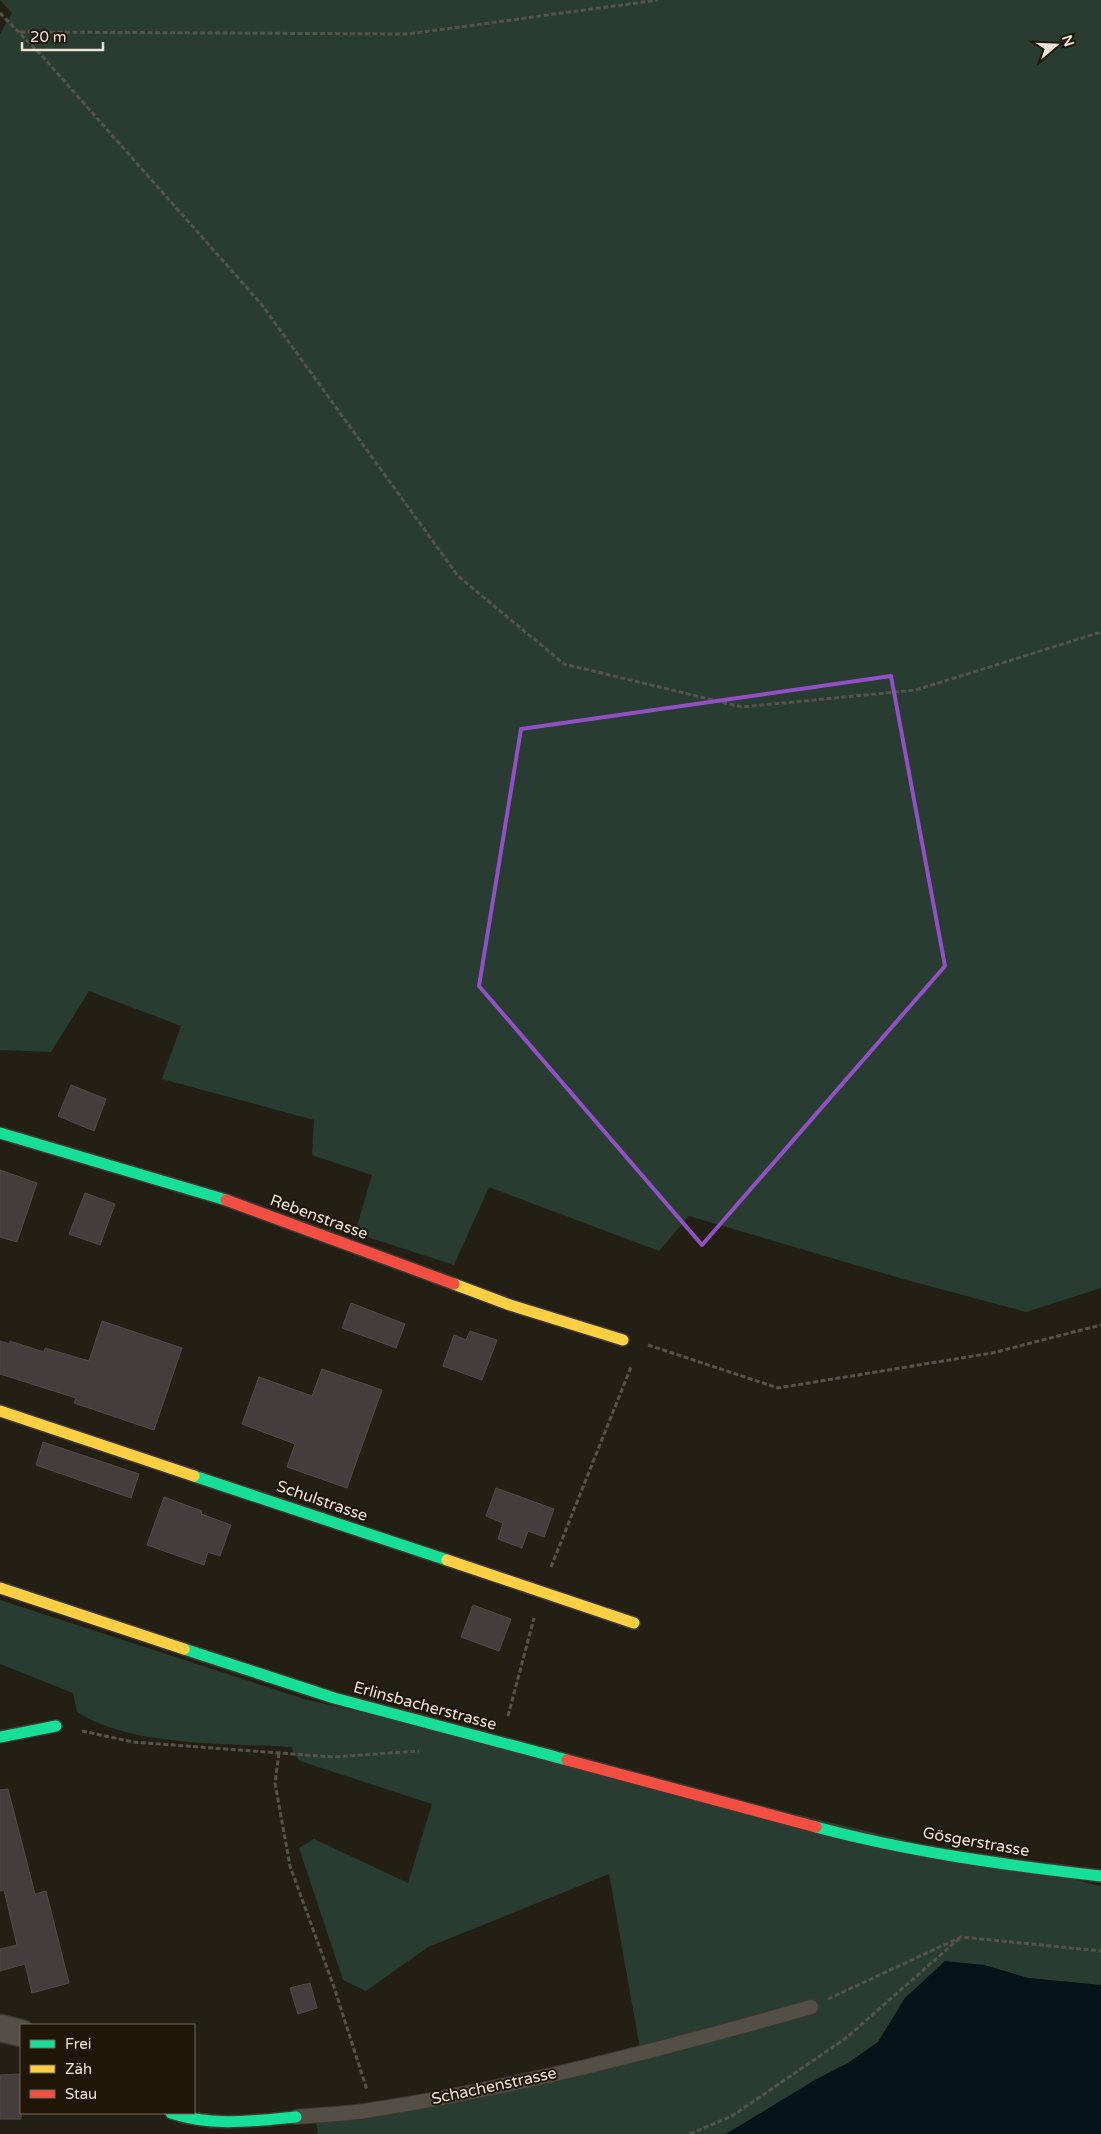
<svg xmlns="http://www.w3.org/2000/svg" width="1101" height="2134" viewBox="0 0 1101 2134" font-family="'Varela Round',sans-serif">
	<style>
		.green { fill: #283c31 }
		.water { fill: #031318 }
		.building { fill: #433e3d; stroke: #4f4b49 }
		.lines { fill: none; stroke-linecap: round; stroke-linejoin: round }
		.lane-casing { stroke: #3d3932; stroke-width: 16 }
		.street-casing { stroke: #3d3932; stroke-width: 29 }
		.fast-casing { stroke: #3d3932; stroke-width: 14 }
		.slow-casing { stroke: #3d3932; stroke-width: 14 }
		.jam-casing { stroke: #3d3932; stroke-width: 14 }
		.path { stroke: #56534c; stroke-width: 3; stroke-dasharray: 5 2.5; stroke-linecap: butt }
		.lane { stroke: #534f47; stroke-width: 14 }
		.street { stroke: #534f47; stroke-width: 26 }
		.fast { stroke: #16e098; stroke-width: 11 }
		.slow { stroke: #ffcf43; stroke-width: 11 }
		.jam { stroke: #f24e42; stroke-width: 11 }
		.marked { fill: none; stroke: #9151c4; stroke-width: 4; stroke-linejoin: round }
		.labels { text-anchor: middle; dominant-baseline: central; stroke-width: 4; stroke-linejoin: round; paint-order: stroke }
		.street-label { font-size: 16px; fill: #ebe4da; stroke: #201607 }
	</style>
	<rect width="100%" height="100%" fill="#241f15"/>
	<!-- green -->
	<g class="green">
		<polygon points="0,0 1101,0 1101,1288 1026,1312 903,1279 689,1216 659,1251 489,1187 454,1265 355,1233 372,1175 312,1155 314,1120 162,1079 181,1026 89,991 51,1052 0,1050 0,34 12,13"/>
		<path d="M 0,1600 L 304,1699 L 1101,1886 L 1101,1985 L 1028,1978 L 984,1965 L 905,1998 L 878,2042 L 848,2063 L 815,2080 L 726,2134 L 318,2134 L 316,2122 L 338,2121 L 421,2109 L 642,2060 L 609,1874 L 428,1947 L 366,1991 L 343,1980 L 299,1848 L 314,1839 L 408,1883 L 432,1804 L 300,1761 L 293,1753 L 292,1747 C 228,1743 131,1747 77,1712 L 73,1693 L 0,1664 Z"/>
	</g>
	<!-- water -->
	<polygon class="water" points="945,1961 984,1965 1028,1978 1101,1985 1101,2134 726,2134 815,2080 848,2063 878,2042 905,1998"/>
	<!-- building -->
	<g class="building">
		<polygon points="71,1085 106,1099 94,1131 58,1116"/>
		<polygon points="0,1170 37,1183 17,1242 0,1237"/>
		<polygon points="85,1193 115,1204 100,1245 69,1234"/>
		<polygon points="351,1303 405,1324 396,1348 342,1328"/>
		<polygon points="102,1321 182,1348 154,1430 74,1403 76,1398 0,1374 0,1341 10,1344 10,1341 44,1352 45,1348 89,1361"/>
		<polygon points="470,1331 497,1340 482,1380 443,1366 454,1335 466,1340"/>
		<polygon points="322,1369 382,1390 347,1488 287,1467 295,1444 242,1424 259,1377 312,1396"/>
		<polygon points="43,1442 139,1474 131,1498 36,1465"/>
		<polygon points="496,1488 554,1509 544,1537 528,1531 522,1548 498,1539 503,1523 486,1516"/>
		<polygon points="164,1497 202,1511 201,1514 231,1525 220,1556 208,1552 204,1565 147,1545"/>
		<polygon points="473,1605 511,1619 499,1651 461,1637"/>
		<polygon points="8,1789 35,1894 46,1891 69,1983 32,1993 25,1964 0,1971 0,1949 17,1945 4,1890 0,1891 0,1790"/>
		<polygon points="310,1983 317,2008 298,2014 290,1988"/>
		<polygon points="21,2074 21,2119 0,2119 0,2075"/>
	</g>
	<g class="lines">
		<defs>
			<path id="lane" d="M 296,2117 C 321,2115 347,2114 371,2110 C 520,2087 666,2048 811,2007"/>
			<polyline id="street" points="0,2028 21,2033"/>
			<g id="fast">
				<polyline points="0,1133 226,1200"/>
				<polyline points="194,1476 447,1560"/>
				<polyline points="184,1649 334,1698 567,1760"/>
				<polyline points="0,1737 56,1726"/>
				<path d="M 816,1827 C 909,1852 1005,1865 1101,1876"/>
				<path d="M 171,2113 C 213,2127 253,2121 296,2117"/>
			</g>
			<g id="slow">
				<polyline points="454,1284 510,1305 623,1340"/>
				<polyline points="0,1411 194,1476"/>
				<polyline points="447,1560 634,1623"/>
				<polyline points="0,1588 184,1649"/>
			</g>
			<g id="jam">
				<polyline points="226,1200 454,1284"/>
				<polyline points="567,1760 816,1827"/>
			</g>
		</defs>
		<!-- lane casing -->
		<use href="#lane" class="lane-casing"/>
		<!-- street casing -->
		<use href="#street" class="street-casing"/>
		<!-- fast casing -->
		<use href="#fast" class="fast-casing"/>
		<!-- slow casing -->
		<use href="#slow" class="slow-casing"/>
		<!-- jam casing -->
		<use href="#jam" class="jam-casing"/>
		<!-- path -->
		<g class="path">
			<polyline points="0,13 43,57 262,305 458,576 564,664 742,707 916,690 1101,632"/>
			<polyline points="20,32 408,34 658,0"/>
			<polyline points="648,1345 778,1388 992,1353 1101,1325"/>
			<polyline points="551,1567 631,1367"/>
			<polyline points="508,1716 534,1618"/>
			<polyline points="82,1731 133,1742 333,1757 419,1751"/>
			<polyline points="279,1753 275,1783 290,1866 334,1987 367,2090"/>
			<polyline points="828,1999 961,1937 1101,1951"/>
			<polyline points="690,2134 732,2116 846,2038 961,1937"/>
		</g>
		<!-- lane -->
		<use href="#lane" class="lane"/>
		<!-- street -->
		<use href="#street" class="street"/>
		<!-- fast -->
		<use href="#fast" class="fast"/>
		<!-- slow -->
		<use href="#slow" class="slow"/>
		<!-- jam -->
		<use href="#jam" class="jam"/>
	</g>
	<!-- marked area -->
	<path class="marked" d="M 891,676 L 945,966 L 702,1245 L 479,986 L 521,729 Z"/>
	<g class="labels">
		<!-- street labels -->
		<g class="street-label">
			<text transform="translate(319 1217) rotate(20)">Rebenstrasse</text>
			<text transform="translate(322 1501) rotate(19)">Schulstrasse</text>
			<text transform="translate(425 1706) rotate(15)">Erlinsbacherstrasse</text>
			<text transform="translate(976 1842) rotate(10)">Gösgerstrasse</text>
			<text transform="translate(494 2086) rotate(-12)">Schachenstrasse</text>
		</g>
	</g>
	<!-- legend -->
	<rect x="20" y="2024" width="175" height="90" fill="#201607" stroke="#71685b"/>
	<rect x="30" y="2040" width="25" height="8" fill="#16e098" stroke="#71685b"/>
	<text x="65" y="2049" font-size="15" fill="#ebe4da">Frei</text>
	<rect x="30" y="2065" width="25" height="8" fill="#ffcf43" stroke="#71685b"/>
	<text x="65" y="2074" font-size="15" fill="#ebe4da">Zäh</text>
	<rect x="30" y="2090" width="25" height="8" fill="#f24e42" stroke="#71685b"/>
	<text x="65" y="2099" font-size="15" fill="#ebe4da">Stau</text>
	<!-- north arrow -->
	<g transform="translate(1056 45) rotate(71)" stroke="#201607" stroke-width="4" paint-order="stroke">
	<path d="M0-4L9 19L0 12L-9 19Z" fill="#ebe4da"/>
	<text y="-8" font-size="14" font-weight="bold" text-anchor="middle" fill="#ebe4da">N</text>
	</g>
	<!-- scale -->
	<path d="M22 42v8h81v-8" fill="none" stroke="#ebe4da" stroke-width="2.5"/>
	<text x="30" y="42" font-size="15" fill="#ebe4da" stroke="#201607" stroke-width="4" paint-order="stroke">20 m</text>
</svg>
